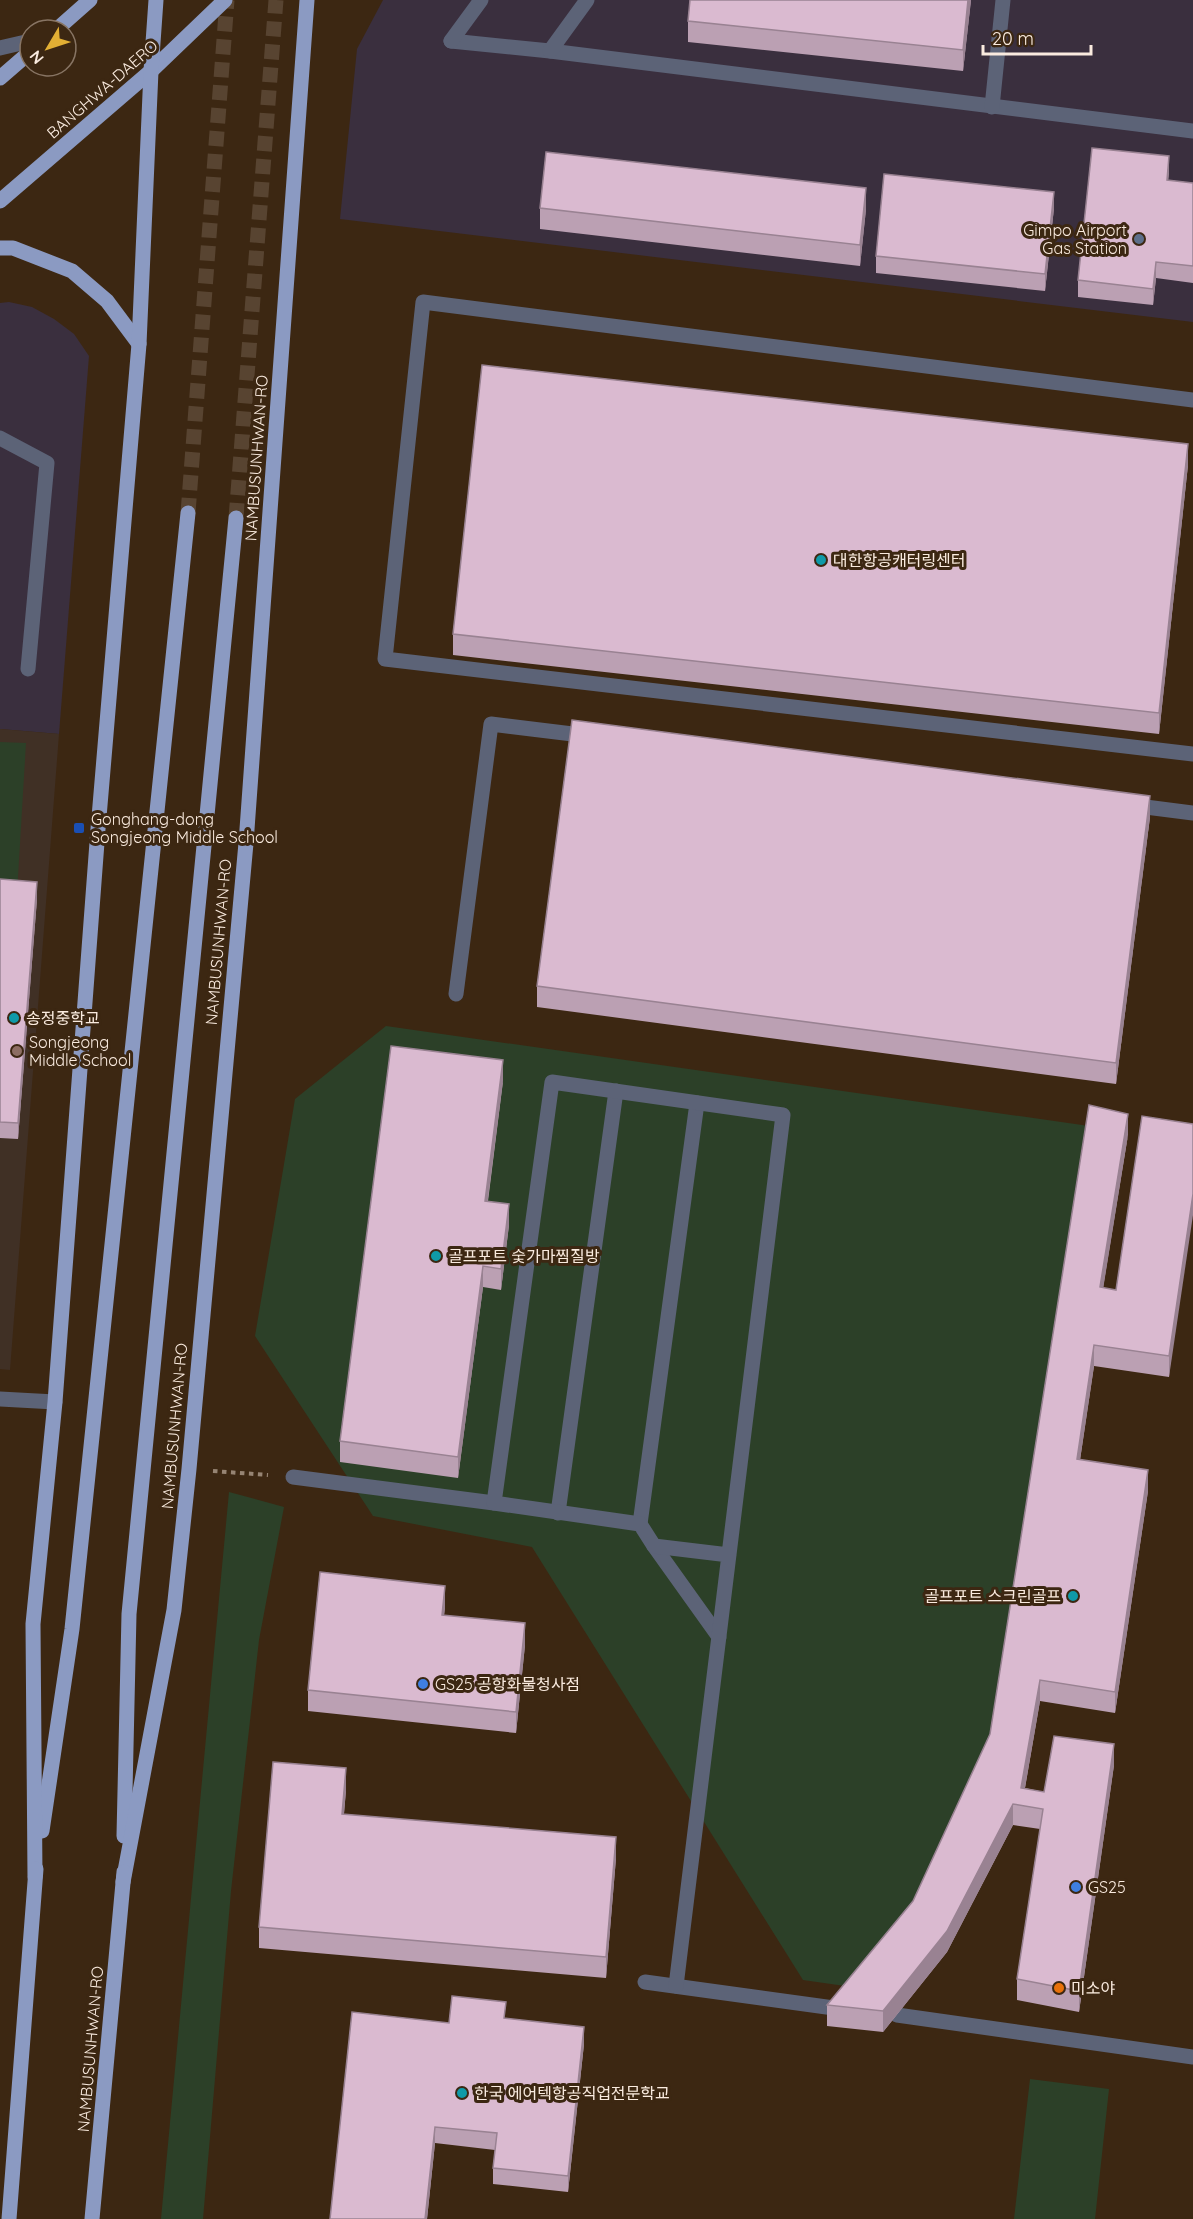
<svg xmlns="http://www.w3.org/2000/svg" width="1193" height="2219" viewBox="0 0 1193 2219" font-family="Quicksand,'Noto Sans KR',sans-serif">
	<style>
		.industrial { fill: #3a2f3e }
		.education { fill: #403025 }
		.green { fill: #2c4028 }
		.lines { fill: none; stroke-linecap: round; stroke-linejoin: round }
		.major-tunnel { stroke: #584431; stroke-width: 15; stroke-dasharray: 15 8; stroke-linecap: butt }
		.path { stroke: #968473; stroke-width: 4; stroke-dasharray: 4.5 4.5; stroke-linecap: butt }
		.minor { stroke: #5c6377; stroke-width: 15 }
		.major { stroke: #8b9ac2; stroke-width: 15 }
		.wall { fill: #bba0b3 }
		.shaded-wall { fill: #998292 }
		.building { fill: #dabad0; stroke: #998292; stroke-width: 1.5 }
		.service-dot { fill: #5c6f8a; stroke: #3c2712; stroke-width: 2 }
		.culture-dot { fill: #0f9aa8; stroke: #3c2712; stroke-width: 2 }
		.transit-dot { fill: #1a4fb4; stroke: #3c2712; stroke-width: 2 }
		.education-dot { fill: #8d6e63; stroke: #3c2712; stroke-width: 2 }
		.shop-dot { fill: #3f7fe0; stroke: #3c2712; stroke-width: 2 }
		.food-dot { fill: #e8710a; stroke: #3c2712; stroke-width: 2 }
		.labels { text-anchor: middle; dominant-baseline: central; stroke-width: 6; stroke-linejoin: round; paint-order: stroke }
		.street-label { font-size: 16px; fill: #faebdf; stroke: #3c2712 }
		.poi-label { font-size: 16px; fill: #faebdf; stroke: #3c2712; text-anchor: start }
	</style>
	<rect width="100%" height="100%" fill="#3c2712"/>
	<!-- industrial -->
	<g class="industrial">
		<polygon points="383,0 1193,0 1193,322 340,219 357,49"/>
		<polygon points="9,302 32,307 54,319 74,334 89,356 59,734 0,729 0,303"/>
	</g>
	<!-- education -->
	<polygon class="education" points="0,729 59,734 10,1370 0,1369"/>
	<!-- green -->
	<g class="green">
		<polygon points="0,742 26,743 17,894 0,892"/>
		<polygon points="386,1026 1089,1126 990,1755 913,1922 859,1988 803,1980 532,1547 373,1516 255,1336 295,1099"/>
		<polygon points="229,1492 284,1507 259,1640 231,1891 203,2219 161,2219"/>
		<polygon points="1030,2079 1109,2089 1095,2219 1014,2219"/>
	</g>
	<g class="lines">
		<!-- major-tunnel -->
		<g class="major-tunnel">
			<polyline points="188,513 227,0"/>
			<polyline points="236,518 276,0"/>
		</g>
		<!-- path -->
		<polyline class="path" points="213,1471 268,1475"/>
		<!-- minor -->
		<g class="minor">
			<polyline points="451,41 550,51 1193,131"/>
			<polyline points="451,41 481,0"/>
			<polyline points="0,48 30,41"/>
			<polyline points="550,51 587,0"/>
			<polyline points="992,107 1003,0"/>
			<polyline points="1193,400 423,302 385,659 1193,754"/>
			<polyline points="0,438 47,463 28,669"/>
			<polyline points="1130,805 1193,813"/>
			<polyline points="456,994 491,724 589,736"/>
			<polyline points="0,1399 55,1402"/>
			<polyline points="293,1477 494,1503"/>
			<polyline points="558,1513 616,1091"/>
			<polyline points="640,1524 697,1103"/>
			<polyline points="654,1546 719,1637"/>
			<polyline points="645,1982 841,2009"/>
			<polyline points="676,1986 783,1115 552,1082 494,1503 640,1524 654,1546 729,1555"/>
			<polyline points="897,2015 1193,2057"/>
		</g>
		<!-- major -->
		<g class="major">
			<polyline points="56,30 90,0"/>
			<polyline points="0,78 30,52"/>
			<polyline points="0,201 151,71 225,0"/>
			<polyline points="0,248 13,248 72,271 107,301 139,344"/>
			<polyline points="42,1831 72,1629 188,513"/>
			<polyline points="124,1836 129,1614 236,518"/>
			<polyline points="35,1877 33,1624 55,1402 98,829 139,344 151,71 156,0"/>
			<polyline points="123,1882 174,1610 189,1469 246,843 307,0"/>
			<polyline points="9,2219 36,1869"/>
			<polyline points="92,2219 124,1872"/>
		</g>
	</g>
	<!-- wall -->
	<g class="wall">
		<polygon points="690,0 971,0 963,71 688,42 688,21"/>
		<polygon points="1169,172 1168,180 1193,183 1193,283 1156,278 1153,305 1078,297 1078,280"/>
		<polygon points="540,208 866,209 860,266 540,229"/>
		<polygon points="1054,208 1045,291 876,273 876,256"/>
		<polygon points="1188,465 1159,734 453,655 453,634"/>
		<polygon points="1150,817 1116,1084 537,1007 537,986"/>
		<polygon points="0,879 37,899 18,1139 0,1138"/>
		<polygon points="503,1081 488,1201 509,1225 501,1290 483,1287 458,1478 340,1462 340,1441"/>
		<polygon points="1193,1124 1169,1377 1094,1366 1080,1460 1148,1491 1115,1713 1040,1701 1025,1788 1044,1792 1114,1765 1079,2012 1017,2000 1017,1979 1040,1829 1013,1825 947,1952 883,2032 827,2026 827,2005 913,1901 990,1734 1128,1135 1103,1288 1116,1290"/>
		<polygon points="445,1607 444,1615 525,1645 516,1733 308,1711 308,1690"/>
		<polygon points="346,1790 344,1814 616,1858 606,1978 259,1948 259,1927"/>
		<polygon points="506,2019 584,2044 568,2192 493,2184 493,2168 495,2150 435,2143 427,2219 330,2219 449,2023"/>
	</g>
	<!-- shaded-wall -->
	<g class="shaded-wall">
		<polygon points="968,0 971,0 963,71 963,50"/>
		<polygon points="1169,156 1169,172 1167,197 1167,180"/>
		<polygon points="866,188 866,209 860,266 860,245"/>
		<polygon points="1054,192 1054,208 1045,291 1045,274"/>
		<polygon points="1156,262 1156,278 1153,305 1153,289"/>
		<polygon points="1188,444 1188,465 1159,734 1159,713"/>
		<polygon points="1150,796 1150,817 1116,1084 1116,1063"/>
		<polygon points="37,882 37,899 18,1139 18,1123"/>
		<polygon points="503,1060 503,1081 485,1222 485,1201"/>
		<polygon points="1128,1114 1128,1135 1100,1308 1100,1287"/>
		<polygon points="1193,1194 1193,1215 1169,1377 1169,1356"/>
		<polygon points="509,1204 509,1225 501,1290 501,1269"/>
		<polygon points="483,1266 483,1287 458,1478 458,1457"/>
		<polygon points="1094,1345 1094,1366 1077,1480 1077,1459"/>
		<polygon points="1148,1470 1148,1491 1115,1713 1115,1692"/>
		<polygon points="445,1586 445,1607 442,1636 442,1615"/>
		<polygon points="525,1623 525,1645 516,1733 516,1712"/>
		<polygon points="1040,1680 1040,1701 1022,1805 1021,1788"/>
		<polygon points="1114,1744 1114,1765 1079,2012 1079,1991"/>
		<polygon points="346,1768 346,1790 342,1835 342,1814"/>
		<polygon points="1013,1804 1013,1825 947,1952 883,2032 883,2011"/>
		<polygon points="616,1837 616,1858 606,1978 606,1957"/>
		<polygon points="584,2027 584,2044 568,2192 568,2176"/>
		<polygon points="435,2127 435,2143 427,2219 425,2219"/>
	</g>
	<!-- building -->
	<g class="building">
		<polygon points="690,0 968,0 963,50 688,21"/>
		<polygon points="1092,148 1169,156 1167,180 1193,183 1193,266 1156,262 1153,289 1078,280"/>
		<polygon points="546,152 866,188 860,245 540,208"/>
		<polygon points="884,174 1054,192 1045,274 876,256"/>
		<polygon points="482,365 1188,444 1159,713 453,634"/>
		<polygon points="572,720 1150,796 1116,1063 537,986"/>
		<polygon points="0,879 37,882 18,1123 0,1122"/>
		<polygon points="391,1046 503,1060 485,1201 509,1204 501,1269 483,1266 458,1457 340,1441"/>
		<polygon points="1089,1105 1128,1114 1100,1287 1116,1290 1142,1116 1193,1124 1193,1194 1169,1356 1094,1345 1077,1459 1148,1470 1115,1692 1040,1680 1021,1788 1044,1792 1054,1736 1114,1744 1079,1991 1017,1979 1043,1809 1013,1804 947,1931 883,2011 827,2005 913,1901 990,1734"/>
		<polygon points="320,1572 445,1586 442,1615 525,1623 516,1712 308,1690"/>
		<polygon points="273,1762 346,1768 342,1814 616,1837 606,1957 259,1927"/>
		<polygon points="452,1996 506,2002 504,2018 584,2027 568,2176 493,2168 497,2133 435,2127 425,2219 330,2219 352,2012 449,2023"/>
	</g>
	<!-- markers -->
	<circle class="service-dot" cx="1139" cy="239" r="6"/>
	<g class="culture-dot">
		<circle cx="821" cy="560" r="6"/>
		<circle cx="14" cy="1018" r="6"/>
		<circle cx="436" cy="1256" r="6"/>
		<circle cx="1073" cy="1596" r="6"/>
		<circle cx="462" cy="2093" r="6"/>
	</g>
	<rect class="transit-dot" x="73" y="822" width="12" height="12" rx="3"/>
	<circle class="education-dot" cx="17" cy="1051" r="6"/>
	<g class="shop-dot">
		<circle cx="423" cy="1684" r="6"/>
		<circle cx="1076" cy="1887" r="6"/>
	</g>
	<circle class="food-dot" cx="1059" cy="1988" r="6"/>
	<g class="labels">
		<!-- street labels -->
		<g class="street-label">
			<text transform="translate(102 89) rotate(-41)">BANGHWA-DAERO</text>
			<text transform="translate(256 458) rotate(-86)">NAMBUSUNHWAN-RO</text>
			<text transform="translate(218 942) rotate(-85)">NAMBUSUNHWAN-RO</text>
			<text transform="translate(174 1426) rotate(-85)">NAMBUSUNHWAN-RO</text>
			<text transform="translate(90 2049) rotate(-85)">NAMBUSUNHWAN-RO</text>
		</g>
		<!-- poi labels -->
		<g class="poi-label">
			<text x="1127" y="230" text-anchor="end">Gimpo Airport<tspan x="1127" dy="18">Gas Station</tspan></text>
			<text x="833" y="560">대한항공캐터링센터</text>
			<text x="91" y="819">Gonghang-dong<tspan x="91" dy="18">Songjeong Middle School</tspan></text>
			<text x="26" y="1018">송정중학교</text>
			<text x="29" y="1042">Songjeong<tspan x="29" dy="18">Middle School</tspan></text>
			<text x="448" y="1256">골프포트 숯가마찜질방</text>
			<text x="1061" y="1596" text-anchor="end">골프포트 스크린골프</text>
			<text x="435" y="1684">GS25 공항화물청사점</text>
			<text x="1088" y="1887">GS25</text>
			<text x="1071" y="1988">미소야</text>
			<text x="474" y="2093">한국 에어텍항공직업전문학교</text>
		</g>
	</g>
	<!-- north arrow -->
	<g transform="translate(48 48) rotate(231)"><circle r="28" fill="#3c2712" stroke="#887564" stroke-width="1.5"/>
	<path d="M0-4.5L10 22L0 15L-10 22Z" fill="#e2af34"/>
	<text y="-9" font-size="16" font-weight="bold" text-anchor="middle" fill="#faebdf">N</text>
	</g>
	<!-- scale -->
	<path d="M983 45v9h108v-9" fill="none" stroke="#faebdf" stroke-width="3"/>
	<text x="992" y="45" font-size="18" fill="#faebdf" stroke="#3c2712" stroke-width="4.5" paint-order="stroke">20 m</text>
</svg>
